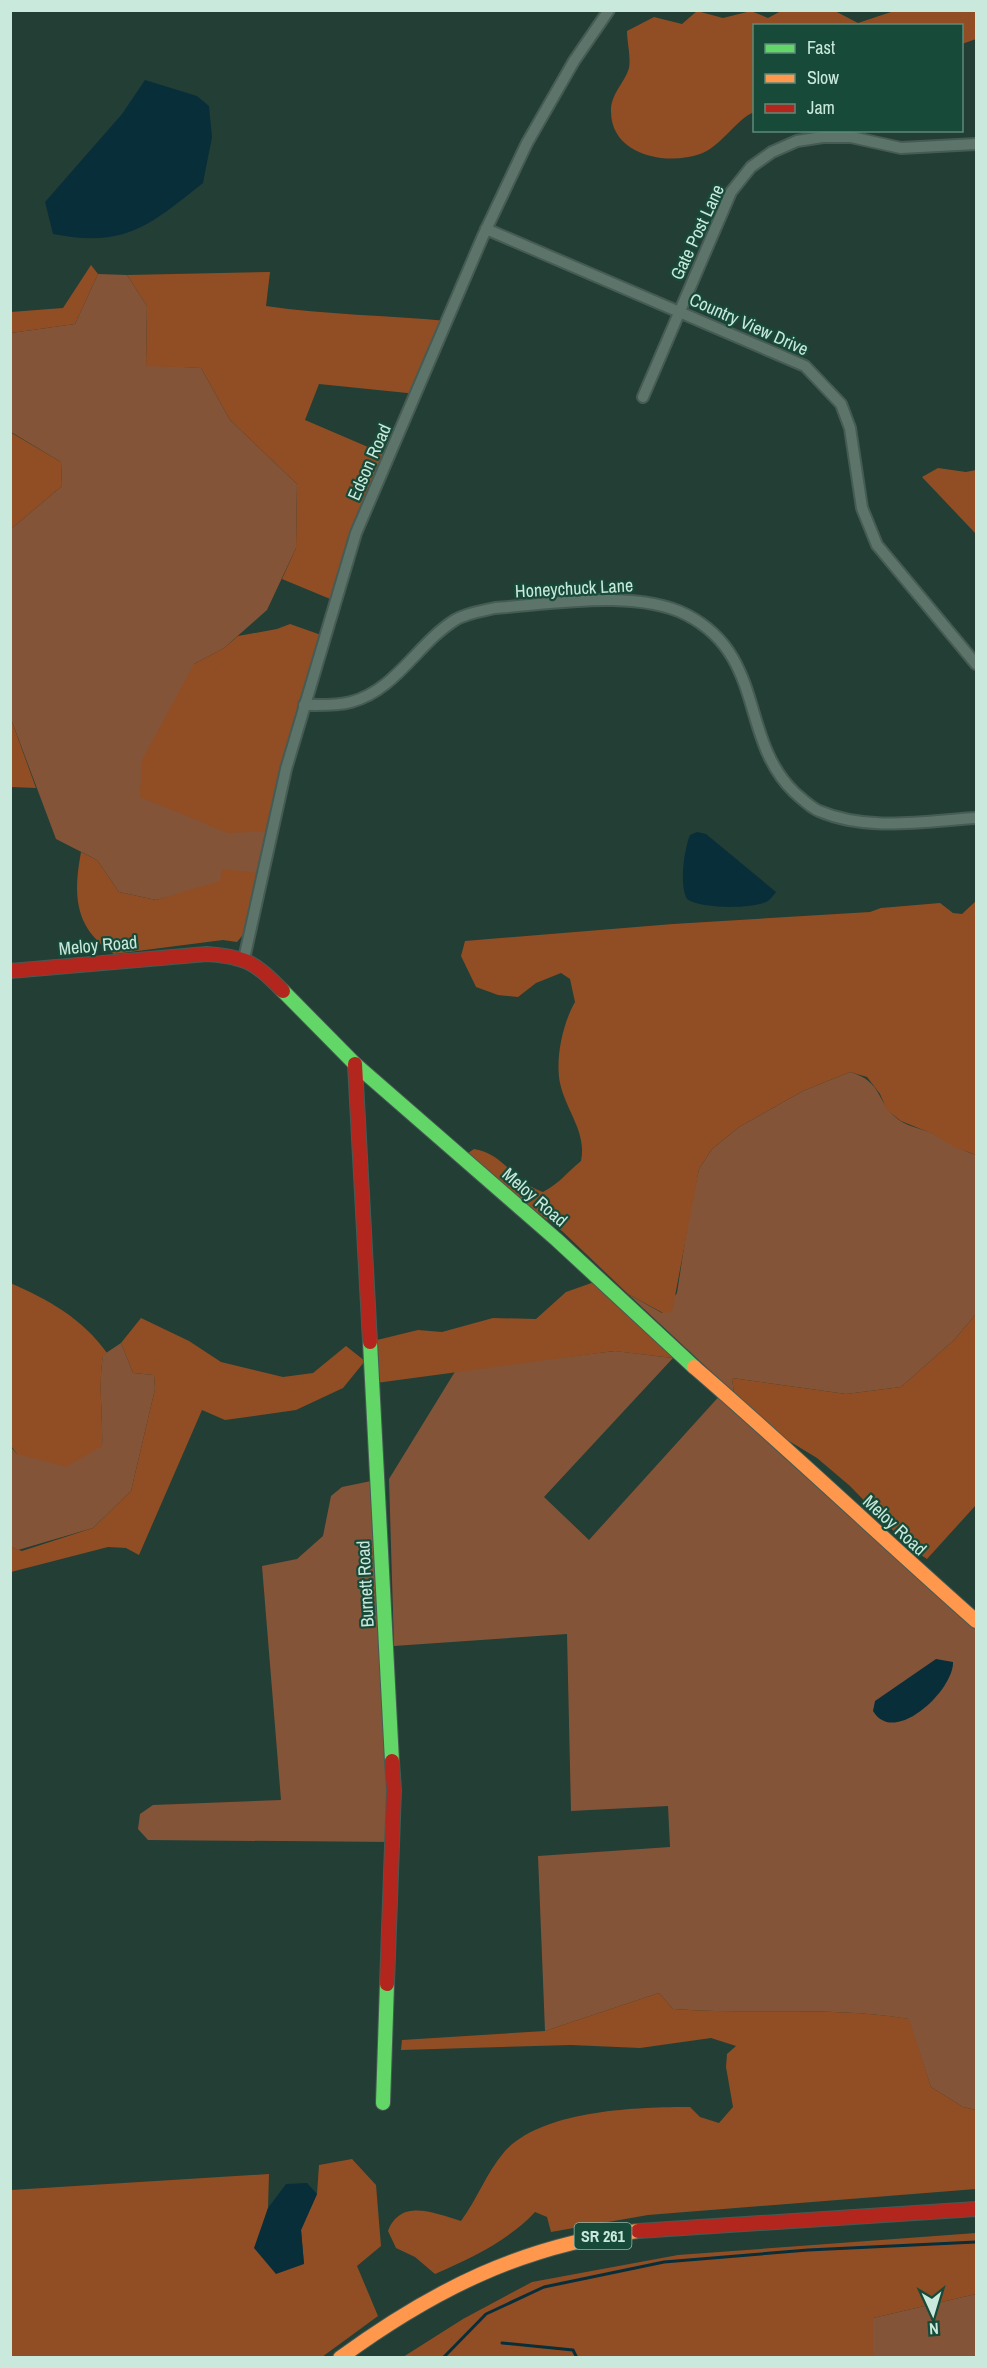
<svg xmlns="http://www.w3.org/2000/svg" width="987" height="2368" viewBox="0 0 987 2368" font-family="'Archivo Narrow',sans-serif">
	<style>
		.green { fill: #845438 }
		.forest { fill: #914e24 }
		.water { fill: #082e3a }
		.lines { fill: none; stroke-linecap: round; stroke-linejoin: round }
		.stream { stroke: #082e3a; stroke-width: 3 }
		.street-casing { stroke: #455b53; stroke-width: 14 }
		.fast-casing { stroke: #455b53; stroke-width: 16 }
		.slow-casing { stroke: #455b53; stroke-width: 16 }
		.jam-casing { stroke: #455b53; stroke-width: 16 }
		.street { stroke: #5d746b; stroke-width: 10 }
		.fast { stroke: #63d668; stroke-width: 14 }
		.slow { stroke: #ff974d; stroke-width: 14 }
		.jam { stroke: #b3261e; stroke-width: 14 }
		.labels { text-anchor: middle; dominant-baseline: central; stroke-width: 4.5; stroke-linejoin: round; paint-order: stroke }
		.shield { fill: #174a39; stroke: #94b9ab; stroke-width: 1.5 }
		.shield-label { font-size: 16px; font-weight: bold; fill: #c9e9dc }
		.street-label { font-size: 18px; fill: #c9e9dc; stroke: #174a39 }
	</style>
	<rect width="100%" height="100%" fill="#233e35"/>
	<!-- green -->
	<g class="green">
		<polygon points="98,274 127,275 147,306 146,365 201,368 230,420 297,484 296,548 267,610 224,648 194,664 269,831 259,873 156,900 119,892 97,860 56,839 11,719 11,529 62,486 61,462 11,432 11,333 75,324"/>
		<path d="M 850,1072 C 884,1082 875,1102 899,1120 C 909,1127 923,1129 934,1134 C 948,1142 960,1150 976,1155 L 976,1314 L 954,1340 L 901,1387 L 846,1394 L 732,1378 L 734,1393 L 628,1294 L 662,1313 L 677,1293 L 689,1215 L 699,1169 L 712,1149 L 739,1127 L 803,1091 Z"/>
		<path d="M 121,1343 L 133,1373 L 154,1375 L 155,1389 L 131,1491 L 93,1528 L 18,1550 L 11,1547 L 10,1446 L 17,1454 L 102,1446 C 103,1416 98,1385 103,1355 Z"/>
		<path d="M 615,1351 L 673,1358 L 544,1497 L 589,1540 L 723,1392 L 976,1621 L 976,2110 L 963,2107 L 931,2087 L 908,2019 C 831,2006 751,2015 673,2009 L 659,1993 L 545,2031 L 538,1856 L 670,1847 L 668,1806 L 571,1811 L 567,1634 L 394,1646 L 389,1479 L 456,1370 Z"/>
		<polygon points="371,1481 392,1842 148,1840 138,1829 140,1814 153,1805 281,1800 262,1566 297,1559 323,1536 331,1496 342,1487"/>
		<polygon points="976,2294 976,2357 873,2357 873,2318"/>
	</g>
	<!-- forest -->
	<g class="forest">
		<path d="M 833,10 L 858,23 L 894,11 L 976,11 L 976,39 L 962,44 L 962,26 L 754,26 L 754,112 C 735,120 721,147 700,154 C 666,166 610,155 611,110 C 611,94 625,82 629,68 C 631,57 627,42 627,31 L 654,17 L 682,24 L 697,11 L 723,18 L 751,11 L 768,18 L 781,11 Z"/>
		<polygon points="91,265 98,274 75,324 11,333 11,312 63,308"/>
		<path d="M 270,272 L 266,306 C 325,315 387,315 447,321 L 417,394 L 319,384 L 305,420 L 389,456 L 335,601 L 282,579 L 296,548 L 297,484 L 230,420 L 201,368 L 146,366 L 147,306 L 127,275 Z"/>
		<polygon points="10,432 61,462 62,486 11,529"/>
		<polygon points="938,468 966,472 976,470 976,534 922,477"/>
		<polygon points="290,624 324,636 271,831 228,833 140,797 142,760 194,664 224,648 238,636 277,629"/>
		<polygon points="10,719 11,719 36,788 11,787"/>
		<path d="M 81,852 L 97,860 L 119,892 L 156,900 L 220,881 L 222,869 L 259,873 L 246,931 L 237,942 L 223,940 L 114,954 C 74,928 73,895 81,852 Z"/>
		<path d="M 976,901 L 976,1155 L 954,1147 L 933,1134 L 901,1121 L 887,1110 L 880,1094 L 867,1077 L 850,1072 L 803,1091 L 739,1127 L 712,1149 L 699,1169 L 672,1312 L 663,1313 L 628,1294 L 562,1231 L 515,1196 L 468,1153 L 474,1149 C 505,1154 513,1182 543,1192 C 560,1183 566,1173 581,1161 C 587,1132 566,1111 560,1083 C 555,1058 563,1023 575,1002 L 570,979 L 561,973 L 536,983 L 518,997 L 498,995 L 476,987 L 461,956 L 465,941 L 673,924 L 870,912 L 881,908 L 940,903 L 953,913 L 962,914 Z"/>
		<polygon points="600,1280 673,1358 614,1351 376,1383 377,1340 418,1330 442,1332 493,1318 536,1319 566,1292"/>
		<path d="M 10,1283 C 48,1299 83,1319 107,1353 L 103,1356 C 98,1385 103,1416 102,1446 L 66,1467 L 17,1454 L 11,1446 Z"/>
		<polygon points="976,1314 976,1505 927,1559 909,1547 850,1486 817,1458 784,1438 734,1393 732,1378 846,1394 901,1387 954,1340"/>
		<polygon points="141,1318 189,1341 221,1362 283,1377 313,1373 346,1346 365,1361 343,1388 296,1410 225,1420 202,1410 139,1555 126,1548 108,1547 11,1572 10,1547 22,1551 93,1528 131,1491 155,1389 154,1375 133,1373 121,1343"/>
		<path d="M 659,1993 L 673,2009 C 751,2015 831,2006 909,2019 L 931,2087 L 963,2107 L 976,2110 L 976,2189 L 648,2215 L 551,2232 L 547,2217 L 535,2212 C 508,2241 471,2258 435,2274 L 415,2257 L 396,2248 L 388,2231 C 401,2198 434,2213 461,2221 C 478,2198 486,2173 505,2151 C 543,2110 637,2107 690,2107 L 700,2117 L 719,2123 L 733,2107 L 726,2067 L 727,2054 L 736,2046 L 711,2038 L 640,2048 L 571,2045 L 401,2050 L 402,2040 L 545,2031 Z"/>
		<polygon points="352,2159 376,2185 381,2246 357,2266 378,2316 322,2357 11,2358 11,2190 269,2174 268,2208 255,2248 304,2264 301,2230 317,2194 319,2165"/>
		<polygon points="976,2233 976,2294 873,2318 873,2357 403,2357 463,2319 532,2282 678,2255"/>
	</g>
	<!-- water -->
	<g class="water">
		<path d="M 145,80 L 197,96 L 209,106 L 212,137 L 203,183 C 149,226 125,248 53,234 L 45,202 L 122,114 Z"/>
		<path d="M 697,832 L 706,834 L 776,892 C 773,896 770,900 766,902 C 750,909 701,909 687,899 C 679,884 684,850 690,835 Z"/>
		<path d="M 936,1659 L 953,1662 C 954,1690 894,1747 873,1711 L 875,1701 Z"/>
		<polygon points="307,2183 317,2194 301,2230 304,2264 276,2274 254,2248 268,2208 286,2184"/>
	</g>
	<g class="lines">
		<!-- stream -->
		<g class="stream">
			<polyline points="502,2343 573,2350 577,2358"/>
			<polyline points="443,2358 486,2314 544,2287 664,2262 808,2250 976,2242"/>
		</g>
		<defs>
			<g id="street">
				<polyline points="486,229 805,366 841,404 850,428 862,508 877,545 976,664"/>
				<polyline points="643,397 731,192 751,167 772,152 797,141 823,137 851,137 901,148 976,144"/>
				<path d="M 304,705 C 319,705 336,706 351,702 C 396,690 417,644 455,620 C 466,613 482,611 495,608 C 552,604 636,589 687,615 C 766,656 739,738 794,792 C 801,798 811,808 819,811 C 868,832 926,821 976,818"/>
				<polyline points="244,959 286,769 356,533 483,236 527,143 574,61 609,10"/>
			</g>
			<g id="fast">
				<polyline points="283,991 355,1064 557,1240 694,1367"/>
				<polyline points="370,1342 392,1761"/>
				<polyline points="383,2103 387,1984"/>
			</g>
			<g id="slow">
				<path d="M 694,1367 C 790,1450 881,1537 976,1621"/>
				<path d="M 340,2358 C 433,2290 523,2245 638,2231"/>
			</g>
			<g id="jam">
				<path d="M 10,971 L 207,954 C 248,957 255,963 283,991"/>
				<polyline points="355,1064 370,1342"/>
				<polyline points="387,1984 394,1790 392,1761"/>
				<polyline points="638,2231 976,2209"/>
			</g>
		</defs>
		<!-- street casing -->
		<use href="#street" class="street-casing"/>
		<!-- fast casing -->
		<use href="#fast" class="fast-casing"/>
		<!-- slow casing -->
		<use href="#slow" class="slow-casing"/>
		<!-- jam casing -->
		<use href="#jam" class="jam-casing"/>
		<!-- street -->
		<use href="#street" class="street"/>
		<!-- fast -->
		<use href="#fast" class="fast"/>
		<!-- slow -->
		<use href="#slow" class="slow"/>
		<!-- jam -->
		<use href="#jam" class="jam"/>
	</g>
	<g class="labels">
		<!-- shield labels -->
		<rect class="shield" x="574.5" y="2223" width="57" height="26" rx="4.5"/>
		<g class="shield-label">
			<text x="603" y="2236">SR 261</text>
		</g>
		<!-- street labels -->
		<g class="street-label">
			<text transform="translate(697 232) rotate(-65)">Gate Post Lane</text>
			<text transform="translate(749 324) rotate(24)">Country View Drive</text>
			<text transform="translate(369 462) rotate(-66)">Edson Road</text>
			<text transform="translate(574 588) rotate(-3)">Honeychuck Lane</text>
			<text transform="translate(98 945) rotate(-5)">Meloy Road</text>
			<text transform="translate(535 1197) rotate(41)">Meloy Road</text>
			<text transform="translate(895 1525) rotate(43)">Meloy Road</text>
			<text transform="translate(365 1584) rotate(-93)">Burnett Road</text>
		</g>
	</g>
	<!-- border -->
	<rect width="987" height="2368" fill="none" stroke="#c9e9dc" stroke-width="24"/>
	<!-- legend -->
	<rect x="753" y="24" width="210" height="108" fill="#174a39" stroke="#5e8a7a" stroke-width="1.5"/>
	<rect x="765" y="44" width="30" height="9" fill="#63d668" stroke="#5e8a7a" stroke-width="1.5"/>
	<text x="807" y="54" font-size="18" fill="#c9e9dc">Fast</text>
	<rect x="765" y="74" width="30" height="9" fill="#ff974d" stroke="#5e8a7a" stroke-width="1.5"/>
	<text x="807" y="84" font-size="18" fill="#c9e9dc">Slow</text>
	<rect x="765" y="104" width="30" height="9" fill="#b3261e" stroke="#5e8a7a" stroke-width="1.5"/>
	<text x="807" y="114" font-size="18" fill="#c9e9dc">Jam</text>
	<!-- north arrow -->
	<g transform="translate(933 2314) rotate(176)" stroke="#174a39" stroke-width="4.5" paint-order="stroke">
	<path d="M0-4.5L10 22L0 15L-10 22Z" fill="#c9e9dc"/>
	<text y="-9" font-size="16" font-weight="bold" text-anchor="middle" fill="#c9e9dc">N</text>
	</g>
</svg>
